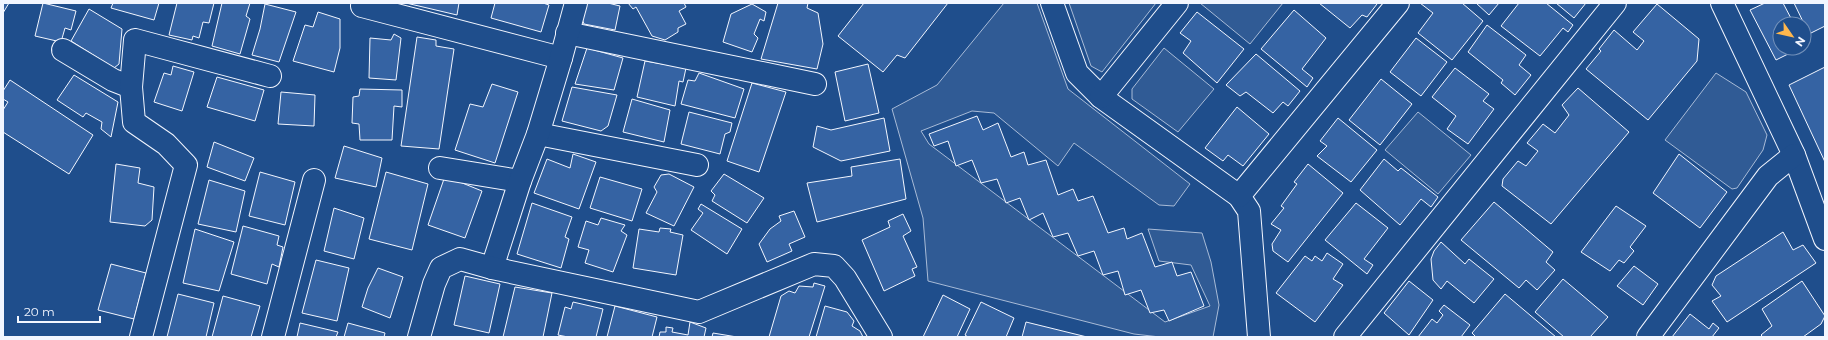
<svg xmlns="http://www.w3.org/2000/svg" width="1828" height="340" viewBox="0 0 1828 340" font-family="Montserrat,sans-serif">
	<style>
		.parking { fill: #305b95; stroke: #a8bbd7 }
		.building { fill: #3563a3; stroke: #f2f6ff }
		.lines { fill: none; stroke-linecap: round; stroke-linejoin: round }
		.minor-casing { stroke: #f2f6ff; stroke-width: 24 }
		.minor { stroke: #1f4e8c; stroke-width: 22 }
	</style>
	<rect width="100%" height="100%" fill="#1f4e8c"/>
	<!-- parking -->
	<g class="parking">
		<polygon points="1004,3 1037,3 1068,89 1190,184 1174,206 1159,205 1074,143 1058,166 994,113 972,111 921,131 929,144 1165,322 1210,306 1191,265 1159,261 1148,229 1202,233 1211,262 1219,305 1213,337 1160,337 1134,334 928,281 923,218 892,109 937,85"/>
		<polygon points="1069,3 1156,3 1102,72 1091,66"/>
		<polygon points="1200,3 1283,3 1250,44"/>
		<polygon points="1164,48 1214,89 1178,132 1132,99 1132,89"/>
		<polygon points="1716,73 1746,92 1767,135 1763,150 1737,188 1732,189 1665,140"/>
		<polygon points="1418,112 1471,155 1438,194 1385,150"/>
	</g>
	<!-- building -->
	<g class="building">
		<polygon points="3,3 9,3 3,13"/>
		<polygon points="43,3 76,11 71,30 65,28 61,42 35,36"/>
		<polygon points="113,3 159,3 154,20 111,8"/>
		<polygon points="177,3 214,3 209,23 203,22 199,38 193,36 192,40 169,35"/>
		<polygon points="222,3 250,3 246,16 250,19 240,54 212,46"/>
		<polygon points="406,3 459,3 457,15"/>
		<polygon points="495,3 543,3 549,5 541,32 491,18"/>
		<polygon points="585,3 608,3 620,6 615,30 584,24 582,19"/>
		<polygon points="628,3 684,3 686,7 679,11 686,24 678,28 678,32 665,40 652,36 636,7 633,9"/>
		<polygon points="778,3 808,3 807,8 818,13 823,44 817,69 761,59"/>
		<polygon points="864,3 948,3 905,58 897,55 883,72 838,36"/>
		<polygon points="1319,3 1377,3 1377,4 1367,17 1362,15 1350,28"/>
		<polygon points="1420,3 1462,3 1483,21 1452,60 1418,33 1433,13"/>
		<polygon points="1476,3 1499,3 1489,15"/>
		<polygon points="1519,3 1546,3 1573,25 1568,32 1563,28 1540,56 1501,26"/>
		<polygon points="1556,3 1586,3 1574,18"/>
		<polygon points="1765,3 1783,3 1794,24 1780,24 1780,48 1800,48 1776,60 1750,10"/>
		<polygon points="1794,3 1825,3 1825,26 1809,34"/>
		<polygon points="265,4 296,12 279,62 252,55 260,29"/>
		<polygon points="752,4 766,12 764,21 760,19 754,34 758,38 752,52 723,42 731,14"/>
		<polygon points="1657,4 1699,39 1697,61 1648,120 1586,69 1601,51 1599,49 1614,30 1637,50 1644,41 1633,32"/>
		<polygon points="89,9 122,29 119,64 114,68 71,41"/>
		<polygon points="1294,10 1326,38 1302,69 1313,78 1307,87 1261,49"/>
		<polygon points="318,12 340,19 340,48 334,72 293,61 305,25 313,27"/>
		<polygon points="1197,12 1244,49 1217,83 1183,53 1191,41 1180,33"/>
		<polygon points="1487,25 1526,55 1519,65 1531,75 1515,95 1501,83 1503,80 1468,52"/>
		<polygon points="394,34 401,38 396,80 369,78 370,38 391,40"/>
		<polygon points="417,37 436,40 436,46 454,49 439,149 401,146"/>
		<polygon points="1416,38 1447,62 1421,96 1390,72"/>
		<polygon points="587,48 623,58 614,90 575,84"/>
		<polygon points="1256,54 1300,91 1288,106 1283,102 1273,113 1246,92 1240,96 1226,85"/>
		<polygon points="645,61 686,68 683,82 679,81 675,106 637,97"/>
		<polygon points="868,64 879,113 845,121 835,72"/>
		<polygon points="173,66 194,72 182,111 154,102 164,73 171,75"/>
		<polygon points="1825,67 1825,162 1789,85"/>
		<polygon points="1455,68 1489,94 1483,101 1494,109 1468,144 1447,129 1456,116 1432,97"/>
		<polygon points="699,73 744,89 735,118 681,104 688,80 695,81"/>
		<polygon points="74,75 118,102 111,137 101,129 102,122 86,113 83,117 57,100"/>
		<polygon points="217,77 264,90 255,121 207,107"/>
		<polygon points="1381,79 1412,104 1380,145 1349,120"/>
		<polygon points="10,80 93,135 69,174 3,132 3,110 8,102 3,99 3,91"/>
		<polygon points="752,83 786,92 759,172 727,161"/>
		<polygon points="492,84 518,92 495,163 455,150 470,104 483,107"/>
		<polygon points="572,87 617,95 608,126 601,131 562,121"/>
		<polygon points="1578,88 1629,132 1551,224 1502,186 1503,179 1518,161 1526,166 1538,151 1527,143 1543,124 1555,133 1569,115 1562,105"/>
		<polygon points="360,89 402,90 402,107 394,106 392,140 360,140 359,124 352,123 353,97 359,96"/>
		<polygon points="281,92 315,95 314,126 278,124"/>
		<polygon points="632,99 670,110 664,142 623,132"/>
		<polygon points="1237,107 1269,134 1243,166 1228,155 1223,161 1205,148"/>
		<polygon points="689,112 732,123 730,132 725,134 720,154 681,144"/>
		<polygon points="977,116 983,130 998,123 1011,157 1024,152 1028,165 1046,160 1058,195 1073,189 1078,201 1093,196 1108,233 1124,228 1127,239 1142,233 1155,267 1172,262 1177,276 1191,272 1204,306 1169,321 1164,310 1150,313 1141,290 1125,295 1118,271 1103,275 1094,251 1078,256 1068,233 1053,237 1043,213 1029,220 1020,198 1006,203 997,179 981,183 972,160 956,166 948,141 934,146 929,134"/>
		<polygon points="884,118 890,151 841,161 813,147 817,126 831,130"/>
		<polygon points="1338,118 1377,150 1351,182 1317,156 1327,146 1320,141"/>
		<polygon points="214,142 254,158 245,181 207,167"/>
		<polygon points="344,146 382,158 376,187 335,178"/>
		<polygon points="573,154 596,162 579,209 534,193 547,159 570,168"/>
		<polygon points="1679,154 1727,192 1700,228 1653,193"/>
		<polygon points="900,159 906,199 817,222 807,183 852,176 851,167"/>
		<polygon points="1384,159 1398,171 1401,168 1438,197 1431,207 1421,199 1400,225 1360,190"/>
		<polygon points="116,164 140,168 138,183 154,187 152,220 145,226 110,222"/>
		<polygon points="1308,164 1343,193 1288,262 1273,251 1272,244 1281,230 1271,224 1284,208 1281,206 1297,184 1294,182"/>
		<polygon points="260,172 295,182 285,225 249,216"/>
		<polygon points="386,172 428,184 412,250 369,239"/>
		<polygon points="669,174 694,187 674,226 646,213 657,192 654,187 661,175"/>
		<polygon points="724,174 764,198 747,223 712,201 715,195 711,191"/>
		<polygon points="445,176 482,191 465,238 428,225"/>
		<polygon points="600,177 642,189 632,221 590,208"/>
		<polygon points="209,180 245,191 236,232 198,224"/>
		<polygon points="1494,202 1553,252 1546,262 1555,270 1537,290 1526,280 1519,288 1461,240"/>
		<polygon points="532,203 572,217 565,237 569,239 561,268 517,254"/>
		<polygon points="1356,203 1388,228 1364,259 1373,265 1367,274 1325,240"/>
		<polygon points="701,204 742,229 727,254 691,230 703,213 698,209"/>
		<polygon points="1616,206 1646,226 1630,247 1634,251 1624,263 1619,260 1610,271 1581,252"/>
		<polygon points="334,208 364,218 354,259 324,251"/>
		<polygon points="794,211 805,237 789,244 792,251 767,262 759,244 770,229 781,221 779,216"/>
		<polygon points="903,214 911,231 903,236 917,267 912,269 915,276 884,291 862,240 890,227 888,221"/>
		<polygon points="601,218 625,225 621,231 627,235 613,272 585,263 589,250 578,247 586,221 598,225"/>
		<polygon points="243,226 279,236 277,245 283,247 279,267 272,264 267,284 231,274"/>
		<polygon points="660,228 671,229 670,232 683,235 676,275 633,268 639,229 659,232"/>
		<polygon points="195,229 234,242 219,291 183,283"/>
		<polygon points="1783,232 1793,250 1803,245 1816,263 1727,322 1712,301 1721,296 1712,285 1716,276"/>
		<polygon points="1441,242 1465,264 1469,259 1494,279 1474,303 1447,281 1441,289 1433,280 1431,259 1434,251"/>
		<polygon points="1327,253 1343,264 1333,279 1343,285 1315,322 1276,293 1305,256 1312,261 1315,256 1322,261"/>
		<polygon points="316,260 349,268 337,321 302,313"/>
		<polygon points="111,264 146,273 134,319 98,310"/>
		<polygon points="1634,266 1658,284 1643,305 1617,286"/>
		<polygon points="378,268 403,277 390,318 362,307 368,288"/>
		<polygon points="465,276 500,284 489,333 454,325"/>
		<polygon points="1563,279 1608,317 1590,337 1564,337 1535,312"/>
		<polygon points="1409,281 1433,300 1409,335 1384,313"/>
		<polygon points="1802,281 1825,316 1821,324 1803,337 1763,337 1761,335 1772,326 1762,309"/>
		<polygon points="814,283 825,286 809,337 769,337 781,296 789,291 795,293 799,286 813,287"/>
		<polygon points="515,287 552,293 543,337 503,337"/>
		<polygon points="178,294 214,303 206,337 167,337"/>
		<polygon points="1505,294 1556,337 1476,337 1472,333"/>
		<polygon points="943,295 970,309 957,337 923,337"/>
		<polygon points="223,296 260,306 251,337 212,337"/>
		<polygon points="573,302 603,309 596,337 568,337 558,335 565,307 571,309"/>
		<polygon points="981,302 1014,318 1006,337 968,337 965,335"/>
		<polygon points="1444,305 1470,325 1461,337 1418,337 1432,319 1437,323 1443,315 1439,311"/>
		<polygon points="615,306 657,317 652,337 607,337"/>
		<polygon points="825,306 847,312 854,321 852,326 860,331 863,337 816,337"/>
		<polygon points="1690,314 1709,329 1713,323 1719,328 1712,337 1672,337"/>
		<polygon points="690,322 706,328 704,337 659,337 660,332 666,332 666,327 673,328 672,332 688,335"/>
		<polygon points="1026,322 1087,337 1022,337"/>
		<polygon points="300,323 338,332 336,337 297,337"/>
		<polygon points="348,323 385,333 384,337 344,337"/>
		<polygon points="713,333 737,337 712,337"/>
	</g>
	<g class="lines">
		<defs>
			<g id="minor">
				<polyline points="363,3 362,6 561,58"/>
				<polyline points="1052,3 1077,73 1101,97 1239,196 1249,211 1259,337"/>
				<polyline points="1722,3 1794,155 1825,239"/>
				<polyline points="567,33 815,84"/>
				<polyline points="63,50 113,80 131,87"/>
				<polyline points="1101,97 1177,3"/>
				<polyline points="538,134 697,165"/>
				<polyline points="440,168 520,181"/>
				<polyline points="1239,196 1398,3"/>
				<polyline points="492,268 520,181 538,134 561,58 576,3"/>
				<polyline points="141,337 186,165 166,144 134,122 131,87 135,40 270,76"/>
				<polyline points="273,337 314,180"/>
				<polyline points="419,337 434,284 441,268 460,259 492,268 699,312 814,264 834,266 845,278 881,337"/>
				<polyline points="1345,337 1615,3"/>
				<polyline points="1648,337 1768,176 1794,155"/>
			</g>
		</defs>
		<!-- minor casing -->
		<use href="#minor" class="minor-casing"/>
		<!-- minor -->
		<use href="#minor" class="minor"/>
	</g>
	<!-- border -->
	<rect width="1828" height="340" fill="none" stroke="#f2f6ff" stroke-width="8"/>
	<!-- north arrow -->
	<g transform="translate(1792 36) rotate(124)"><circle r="19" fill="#1f4e8c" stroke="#7391ba"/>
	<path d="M0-3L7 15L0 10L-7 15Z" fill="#ffb74d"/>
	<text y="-6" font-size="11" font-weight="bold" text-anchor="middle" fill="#f2f6ff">N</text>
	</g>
	<!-- scale -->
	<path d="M18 316v6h82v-6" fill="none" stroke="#f2f6ff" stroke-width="2"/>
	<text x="24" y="316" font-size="12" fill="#f2f6ff" stroke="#1f4e8c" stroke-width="3" paint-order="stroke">20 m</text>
</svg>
